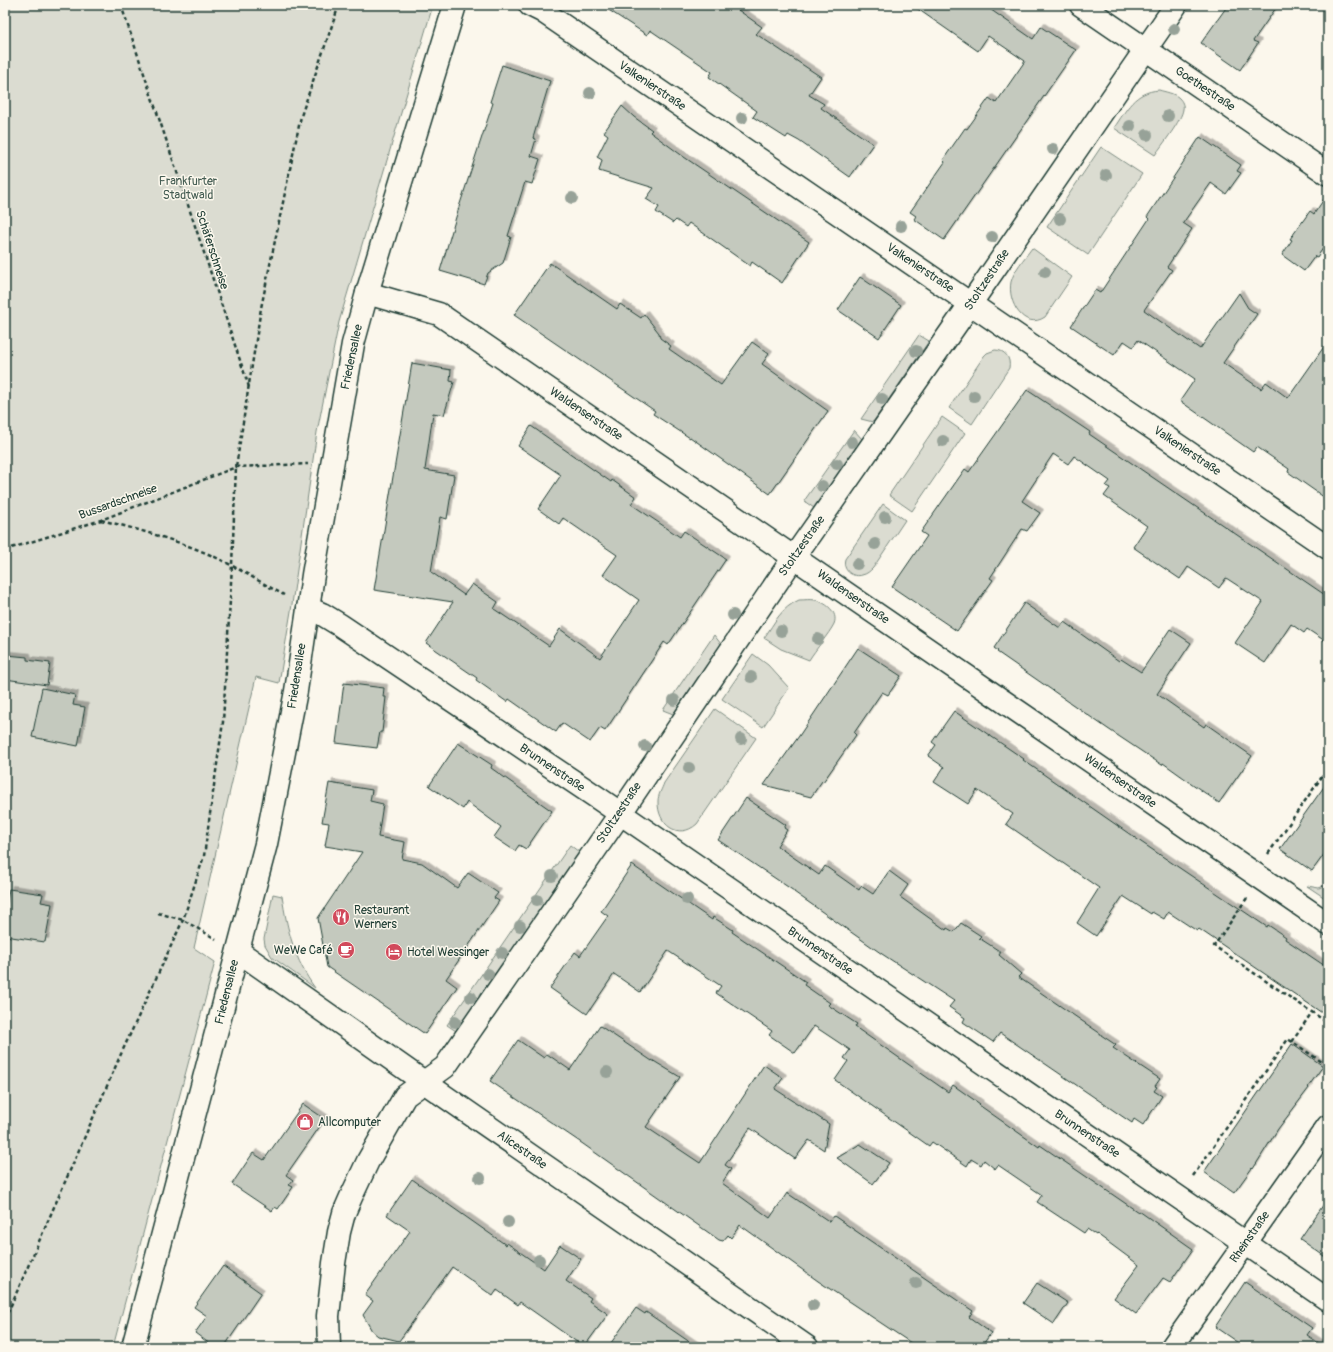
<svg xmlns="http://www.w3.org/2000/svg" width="1333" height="1352" viewBox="0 0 1333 1352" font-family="Pangolin,sans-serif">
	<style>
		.green { fill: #dbdcd1; stroke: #7d8c82 }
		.building { fill: #c4c9be; stroke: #1f3d34; filter: url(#shadow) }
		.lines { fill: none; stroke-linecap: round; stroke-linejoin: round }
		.minor-casing { stroke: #1f3d34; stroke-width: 25 }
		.path { stroke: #1f3d34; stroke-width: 2.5; stroke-dasharray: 4 3; stroke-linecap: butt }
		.minor { stroke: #fbf7ec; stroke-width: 22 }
		.tree { fill: #97a298 }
		.labels { text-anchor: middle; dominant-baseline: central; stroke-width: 3; stroke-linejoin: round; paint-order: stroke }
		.street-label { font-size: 12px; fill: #1f3d34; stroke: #fbf7ec }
		.park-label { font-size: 12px; fill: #455d53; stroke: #fbf7ec }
		.poi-label { font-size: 12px; fill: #1f3d34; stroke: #fbf7ec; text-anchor: start }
	</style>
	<defs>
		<filter id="shadow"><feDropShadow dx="3.5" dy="-3.5" stdDeviation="0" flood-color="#0004"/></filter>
	</defs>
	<rect width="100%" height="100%" fill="#fbf7ec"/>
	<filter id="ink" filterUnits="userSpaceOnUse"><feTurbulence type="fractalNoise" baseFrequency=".025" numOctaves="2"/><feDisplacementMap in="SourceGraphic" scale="8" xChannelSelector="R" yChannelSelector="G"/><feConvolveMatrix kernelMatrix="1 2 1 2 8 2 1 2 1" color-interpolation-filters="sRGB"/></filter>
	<g filter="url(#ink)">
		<!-- green -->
		<g class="green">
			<polygon points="5,5 433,5 339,322 317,432 291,611 279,683 256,677 194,948 215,962 113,1347 5,1347"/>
			<path d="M 1159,90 C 1165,92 1174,93 1179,98 C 1182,101 1184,105 1183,109 C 1182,120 1162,145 1155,155 L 1114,128 C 1127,109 1134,92 1159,90 Z"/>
			<polygon points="1101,147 1142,174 1088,255 1047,227"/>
			<path d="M 1032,248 L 1072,277 L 1045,317 C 1024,331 1007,302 1011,282 C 1014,270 1024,259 1032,248 Z"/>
			<polygon points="919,335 929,341 873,422 861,419"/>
			<path d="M 995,350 C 1005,350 1011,358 1009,368 L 972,424 L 949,408 L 984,356 L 987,353 Z"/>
			<polygon points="942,417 965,433 912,511 889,495"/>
			<polygon points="854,430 862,439 814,508 804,501"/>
			<path d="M 883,504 L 905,520 L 873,568 C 870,571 867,574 862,575 C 852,578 842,570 845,559 Z"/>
			<path d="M 799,600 C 805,600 810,599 815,600 C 825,602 839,612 834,624 C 829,634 815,650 809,660 L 781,649 L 764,638 C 775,622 781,608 799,600 Z"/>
			<polygon points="714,635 721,644 673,714 663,710"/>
			<polygon points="753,654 768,665 789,688 763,727 722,699"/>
			<path d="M 715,709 L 756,738 L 697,824 C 678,841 657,824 658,801 C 658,795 662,789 664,783 Z"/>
			<polygon points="570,845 579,852 456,1031 447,1025"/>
			<polygon points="1328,884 1328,900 1307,886 1319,888"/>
			<path d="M 273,894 L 282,896 C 287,930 295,961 315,988 L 272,957 L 265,945 L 264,939 Z"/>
		</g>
		<!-- building -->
		<g class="building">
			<polygon points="601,5 731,5 762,27 756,34 821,77 809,95 824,104 821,108 873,144 850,177 799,141 788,135 786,138 753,117 757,111 709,77 712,72 650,30 647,35"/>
			<polygon points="912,5 984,5 1033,39 1041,27 1076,50 944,240 914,219 916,216 910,212 945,162 943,160 965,128 967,129 989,98 996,103 1025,61 988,36 978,51"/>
			<polygon points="1228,5 1278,5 1253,41 1258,43 1240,70 1201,43"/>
			<polygon points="502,65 550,81 533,138 536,139 531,156 540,159 532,184 525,182 508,236 511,237 503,263 488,273 484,284 440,271 459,207 493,103 490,102"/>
			<polygon points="622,106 634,117 652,130 650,132 684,157 809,242 782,283 752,262 750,266 689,223 686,227 676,220 673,223 656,212 659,207 646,199 654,188 599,171 602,160 597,157 608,135 604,132"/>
			<polygon points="1200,137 1241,165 1237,171 1241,173 1226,194 1211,183 1183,223 1192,229 1167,267 1172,270 1144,310 1200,349 1239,293 1248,308 1257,314 1223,363 1261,389 1266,382 1288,398 1328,341 1328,500 1288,472 1289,469 1257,447 1253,452 1180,401 1195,379 1138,340 1133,347 1124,341 1114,355 1071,326 1095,290 1100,293 1149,219 1147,217"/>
			<polygon points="1328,193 1328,241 1317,257 1315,256 1304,271 1282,255 1292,240 1290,239 1310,211 1314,214"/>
			<polygon points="550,263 617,309 620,304 641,318 644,314 659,333 660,338 671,346 669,349 721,385 752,342 769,354 762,364 828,411 770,494 690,437 690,438 653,414 655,411 514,315"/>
			<polygon points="860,277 901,305 879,338 838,310"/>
			<polygon points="412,363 451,370 450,381 454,382 444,415 433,413 425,470 454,475 447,519 440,517 431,572 464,595 472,584 498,602 494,609 549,646 560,629 600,658 639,600 603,575 617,555 563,518 559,524 538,509 561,475 518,446 531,426 611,482 612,480 636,497 631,504 680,537 684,531 726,559 668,645 664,642 605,731 600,728 590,742 562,723 556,732 509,699 507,702 476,680 477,678 426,643 453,602 374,590"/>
			<polygon points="1027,390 1090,432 1089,434 1328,597 1328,643 1307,629 1304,633 1291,624 1265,663 1235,643 1263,602 1226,578 1219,588 1188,567 1180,579 1133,547 1147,526 1104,496 1110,488 1106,486 1110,481 1074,456 1068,464 1053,454 1022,501 1040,513 1027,531 1022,529 990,578 993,580 957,631 892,587 927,536 921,532 965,469 969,472"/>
			<polygon points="1024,603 1060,628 1064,622 1119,661 1121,659 1141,672 1170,629 1191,643 1157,694 1204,727 1206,724 1252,756 1219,803 1163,763 1162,765 1108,729 997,652 998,651 994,648"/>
			<polygon points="858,648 901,676 888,695 882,692 854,733 856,735 823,782 822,781 811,797 764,785 799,736"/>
			<polygon points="7,655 27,657 27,660 50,663 47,685 5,679"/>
			<polygon points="344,683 384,688 383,697 386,697 382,732 380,732 377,748 336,743"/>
			<polygon points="42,688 75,695 73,705 85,707 78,746 32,737"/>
			<polygon points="954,711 1024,759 1023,760 1141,842 1267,927 1268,925 1286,937 1285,939 1328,968 1328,1017 1199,929 1197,931 1168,912 1164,919 1152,912 1151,914 1123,896 1096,936 1077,923 1099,888 1006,824 1013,814 977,790 968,804 934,782 944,767 928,756 936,745 932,742"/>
			<polygon points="458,743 492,765 491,768 552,811 526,849 519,845 515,851 494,837 501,827 467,802 463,809 429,786"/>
			<polygon points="1328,781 1328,849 1312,871 1280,849"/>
			<polygon points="329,783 372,790 370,801 383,804 378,837 405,842 402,859 422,863 457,888 468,873 498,893 494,898 499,901 446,979 457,987 425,1034 327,967 318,918 362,852 325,846 329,823 322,822"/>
			<polygon points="746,798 786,825 784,828 787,830 777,846 819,875 825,866 859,890 861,886 873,894 889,871 908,885 900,897 946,930 947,928 954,932 961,923 981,936 979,938 1001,952 999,955 1021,974 1018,977 1101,1034 1101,1035 1116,1045 1113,1048 1160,1079 1155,1086 1157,1087 1154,1091 1162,1096 1143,1125 1134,1119 1132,1123 1000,1033 993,1042 963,1022 965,1018 949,1007 954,1001 882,954 794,892 794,891 718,840"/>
			<polygon points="632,865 712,920 713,917 733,930 732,932 806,982 804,985 830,1003 828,1005 857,1024 855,1027 948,1092 953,1085 980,1104 979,1105 1039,1147 1040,1145 1138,1212 1139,1211 1193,1249 1170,1282 1163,1278 1136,1314 1114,1298 1139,1265 1097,1234 1096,1235 1087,1229 1084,1233 1037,1202 1042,1195 998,1165 995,1169 984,1160 981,1165 971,1159 967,1166 932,1142 929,1146 835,1080 848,1061 844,1058 850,1050 814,1026 795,1053 769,1035 772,1031 716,993 721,986 668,951 640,992 614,974 587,1014 550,988 575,952 580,956 608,916 601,911"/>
			<polygon points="9,889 43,894 41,902 52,904 45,942 5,936 5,913"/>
			<polygon points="600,1026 652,1061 652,1060 680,1077 646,1127 700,1163 764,1065 783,1078 775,1089 829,1124 824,1150 809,1140 795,1159 750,1128 725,1165 731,1169 722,1183 770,1218 787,1193 830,1222 834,1216 973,1311 969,1317 991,1333 981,1347 917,1347 818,1281 740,1225 731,1238 728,1235 723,1241 719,1240 583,1144 490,1081 518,1040 544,1058 547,1054 570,1070"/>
			<polygon points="1292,1044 1323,1066 1308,1087 1309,1088 1278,1129 1253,1169 1252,1168 1234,1193 1204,1172"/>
			<polygon points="303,1104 325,1119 286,1175 293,1180 289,1185 293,1187 278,1209 275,1207 272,1211 232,1184 253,1153 264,1160"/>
			<polygon points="860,1144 889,1163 873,1184 837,1158"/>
			<polygon points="412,1179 506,1245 507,1243 544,1269 560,1245 581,1259 566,1281 591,1298 589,1301 608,1314 584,1347 520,1302 518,1305 497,1290 493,1296 452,1267 399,1341 378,1336 372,1331 363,1315 373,1301 365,1295 410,1231 387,1215"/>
			<polygon points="1328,1198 1328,1259 1300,1239"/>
			<polygon points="223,1266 261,1293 224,1347 214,1347 195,1333 207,1316 194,1307"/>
			<polygon points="1245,1282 1312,1328 1307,1335 1325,1347 1244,1347 1215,1327"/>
			<polygon points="1037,1283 1068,1303 1054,1324 1023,1303"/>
			<polygon points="636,1308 645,1314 646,1312 697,1347 608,1347"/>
		</g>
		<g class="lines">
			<defs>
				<g id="minor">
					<polyline points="530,5 542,11 1328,548"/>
					<polyline points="1081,5 1328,174"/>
					<polyline points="367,293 439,314 1328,924"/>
					<polyline points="308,608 322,614 340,625 595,796 1328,1300"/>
					<polyline points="238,951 424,1082 807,1347"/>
					<polyline points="133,1347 266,844 296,691 313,575 353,344 367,293 455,5"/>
					<polyline points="329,1347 328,1316 334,1263 339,1232 344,1213 351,1197 368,1161 405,1096 445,1067 620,814 794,557 971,303 1176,5"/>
					<polyline points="1172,1347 1328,1126"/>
				</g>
			</defs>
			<!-- minor casing -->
			<use href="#minor" class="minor-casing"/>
			<!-- path -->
			<g class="path">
				<polyline points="121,5 249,387"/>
				<path d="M 101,520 C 137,529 172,539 206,553 C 234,565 258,581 284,595"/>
				<polyline points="5,550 101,520 236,467 308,464"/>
				<polyline points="1268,854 1328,768"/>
				<polyline points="1247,898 1214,946 1328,1023"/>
				<polyline points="158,913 183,920 216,939"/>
				<polyline points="1292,1042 1312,1012"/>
				<polyline points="1193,1176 1288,1039 1328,1066"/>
				<polyline points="5,1319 121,1054 183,920 204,856 223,722 232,565 236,467 261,308 301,116 339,5"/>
			</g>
			<!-- minor -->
			<use href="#minor" class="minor"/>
		</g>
		<!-- trees -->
		<g class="tree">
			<circle cx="1174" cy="29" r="6"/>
			<circle cx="590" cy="93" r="6"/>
			<circle cx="1168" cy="116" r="6"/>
			<circle cx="742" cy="118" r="6"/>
			<circle cx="1130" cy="126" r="6"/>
			<circle cx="1147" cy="135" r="6"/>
			<circle cx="1053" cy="149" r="6"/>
			<circle cx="1106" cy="175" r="6"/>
			<circle cx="572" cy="198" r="6"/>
			<circle cx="1060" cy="219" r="6"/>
			<circle cx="901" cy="226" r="6"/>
			<circle cx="992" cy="237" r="6"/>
			<circle cx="1045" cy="272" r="6"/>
			<circle cx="916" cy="351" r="6"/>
			<circle cx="974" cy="396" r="6"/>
			<circle cx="882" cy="399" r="6"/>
			<circle cx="943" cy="441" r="6"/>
			<circle cx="852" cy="442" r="6"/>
			<circle cx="837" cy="464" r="6"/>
			<circle cx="822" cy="486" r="6"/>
			<circle cx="885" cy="517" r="6"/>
			<circle cx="875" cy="544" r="6"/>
			<circle cx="857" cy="564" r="6"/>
			<circle cx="733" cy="615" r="6"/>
			<circle cx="781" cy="631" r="6"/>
			<circle cx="818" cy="639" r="6"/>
			<circle cx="751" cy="677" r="6"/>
			<circle cx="674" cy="700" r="6"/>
			<circle cx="741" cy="739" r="6"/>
			<circle cx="645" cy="746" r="6"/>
			<circle cx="689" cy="768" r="6"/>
			<circle cx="552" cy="876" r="6"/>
			<circle cx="687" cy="899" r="6"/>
			<circle cx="537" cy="900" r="6"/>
			<circle cx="520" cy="926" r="6"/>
			<circle cx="502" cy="953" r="6"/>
			<circle cx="488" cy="974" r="6"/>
			<circle cx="471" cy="997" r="6"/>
			<circle cx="455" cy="1022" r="6"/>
			<circle cx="607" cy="1072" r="6"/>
			<circle cx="480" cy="1178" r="6"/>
			<circle cx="508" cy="1222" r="6"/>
			<circle cx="539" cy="1260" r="6"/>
			<circle cx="916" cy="1283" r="6"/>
			<circle cx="813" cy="1305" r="6"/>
		</g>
	</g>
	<!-- icons -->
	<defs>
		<symbol id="restaurant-disc" viewBox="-11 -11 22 22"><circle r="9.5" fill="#d1495b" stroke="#fbf7ec"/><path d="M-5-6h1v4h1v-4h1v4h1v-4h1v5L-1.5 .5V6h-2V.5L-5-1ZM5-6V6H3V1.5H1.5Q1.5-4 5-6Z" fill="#fff"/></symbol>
		<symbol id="cafe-disc" viewBox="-11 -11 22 22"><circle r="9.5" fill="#d1495b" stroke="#fbf7ec"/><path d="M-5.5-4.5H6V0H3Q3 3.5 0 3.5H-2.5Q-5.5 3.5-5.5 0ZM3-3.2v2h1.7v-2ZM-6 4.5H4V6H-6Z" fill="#fff"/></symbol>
		<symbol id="hotel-disc" viewBox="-11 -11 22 22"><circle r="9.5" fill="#d1495b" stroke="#fbf7ec"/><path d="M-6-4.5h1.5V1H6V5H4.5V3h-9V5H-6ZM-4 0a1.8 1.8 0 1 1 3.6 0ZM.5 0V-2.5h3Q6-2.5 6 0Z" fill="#fff"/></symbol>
		<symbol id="shop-disc" viewBox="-11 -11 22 22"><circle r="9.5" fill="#d1495b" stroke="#fbf7ec"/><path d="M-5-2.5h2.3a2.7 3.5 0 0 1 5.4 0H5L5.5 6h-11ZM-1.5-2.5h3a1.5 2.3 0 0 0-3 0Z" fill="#fff"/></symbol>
	</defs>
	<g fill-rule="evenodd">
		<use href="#restaurant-disc" x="331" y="907" width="20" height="20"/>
		<use href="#cafe-disc" x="336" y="940" width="20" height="20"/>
		<use href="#hotel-disc" x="384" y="942" width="20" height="20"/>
		<use href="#shop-disc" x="295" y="1112" width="20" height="20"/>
	</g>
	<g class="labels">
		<!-- street labels -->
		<g class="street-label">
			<text transform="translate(652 86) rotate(34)">Valkenierstraße</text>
			<text transform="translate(1205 89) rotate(34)">Goethestraße</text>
			<text transform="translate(212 250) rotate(72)">Schäferschneise</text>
			<text transform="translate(920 268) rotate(34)">Valkenierstraße</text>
			<text transform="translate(987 280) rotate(-56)">Stoltzestraße</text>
			<text transform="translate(352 357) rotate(-78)">Friedensallee</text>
			<text transform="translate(586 414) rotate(34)">Waldenserstraße</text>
			<text transform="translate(1187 451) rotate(34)">Valkenierstraße</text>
			<text transform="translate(118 502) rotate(-20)">Bussardschneise</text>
			<text transform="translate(802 546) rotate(-55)">Stoltzestraße</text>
			<text transform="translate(853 597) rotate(35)">Waldenserstraße</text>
			<text transform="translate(297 676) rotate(-81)">Friedensallee</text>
			<text transform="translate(552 768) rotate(34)">Brunnenstraße</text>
			<text transform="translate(1120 781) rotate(35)">Waldenserstraße</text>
			<text transform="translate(619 813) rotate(-56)">Stoltzestraße</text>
			<text transform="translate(820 951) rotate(34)">Brunnenstraße</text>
			<text transform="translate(227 992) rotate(-76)">Friedensallee</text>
			<text transform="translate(1087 1134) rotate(34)">Brunnenstraße</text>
			<text transform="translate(522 1150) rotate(35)">Alicestraße</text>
			<text transform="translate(1250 1237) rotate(-55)">Rheinstraße</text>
		</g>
		<!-- park labels -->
		<g class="park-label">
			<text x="188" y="181">Frankfurter<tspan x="188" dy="14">Stadtwald</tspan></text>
		</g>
		<!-- poi labels -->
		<g class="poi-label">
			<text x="354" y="910">Restaurant<tspan x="354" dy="14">Werners</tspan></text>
			<text x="333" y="950" text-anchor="end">WeWe Café</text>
			<text x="407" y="952">Hotel Wessinger</text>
			<text x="318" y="1122">Allcomputer</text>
		</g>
	</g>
	<!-- margin -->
	<rect width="1333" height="1352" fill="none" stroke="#fbf7ec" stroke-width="20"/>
	<rect x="10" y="10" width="1313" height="1332" fill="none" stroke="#1f3d34" stroke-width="1.5" filter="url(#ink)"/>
</svg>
